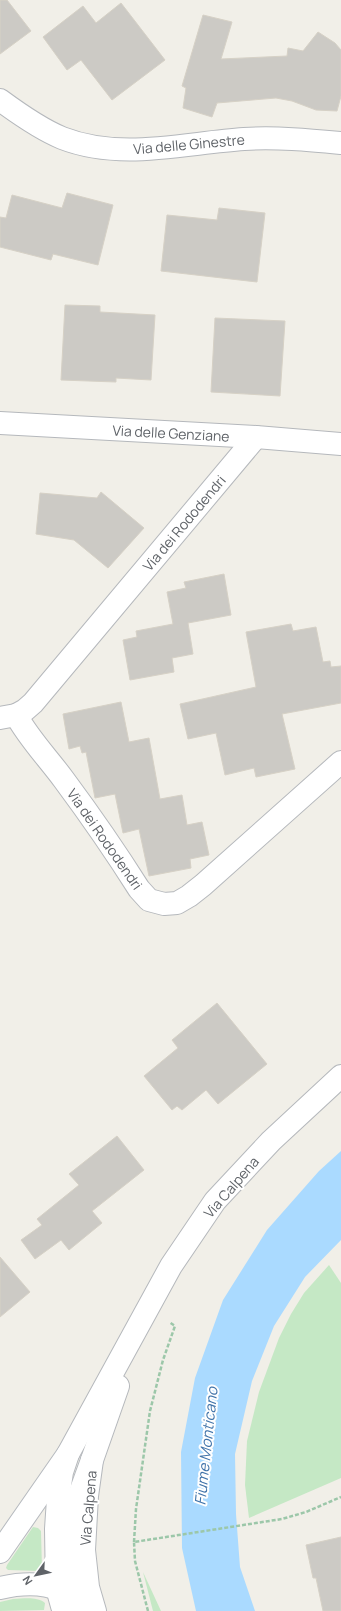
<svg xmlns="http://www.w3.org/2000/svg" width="341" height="1611" viewBox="0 0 341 1611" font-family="Manrope,sans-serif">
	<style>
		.green { fill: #c5e8c5 }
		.water { fill: #aadaff }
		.building { fill: #cccac5; stroke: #d6d1c6 }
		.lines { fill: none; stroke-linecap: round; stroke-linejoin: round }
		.minor-casing { stroke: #b5b8bc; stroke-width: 24 }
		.tertiary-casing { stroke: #b5b8bc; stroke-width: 24 }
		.secondary-casing { stroke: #b6babf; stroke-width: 24 }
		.path { stroke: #9cc7a9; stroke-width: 2.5; stroke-dasharray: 4 2; stroke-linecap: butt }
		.minor { stroke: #fff; stroke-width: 22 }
		.tertiary { stroke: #fff; stroke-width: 22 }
		.secondary { stroke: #fff; stroke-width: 22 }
		.labels { text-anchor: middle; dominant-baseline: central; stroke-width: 4; stroke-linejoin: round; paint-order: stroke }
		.street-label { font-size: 14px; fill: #5f6368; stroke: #fff }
		.water-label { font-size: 15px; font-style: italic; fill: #4174aa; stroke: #fff }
	</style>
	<rect width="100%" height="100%" fill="#f1efe8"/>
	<!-- green -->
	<g class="green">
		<polygon points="329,1265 341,1283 341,1478 249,1518 245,1485 247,1441 259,1392 279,1338 291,1314 304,1293"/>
		<polygon points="33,1527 38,1528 41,1531 42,1570 41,1571 8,1570 6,1568 7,1565"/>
		<polygon points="143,1572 161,1611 153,1611"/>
		<path d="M 13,1599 C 23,1599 36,1596 45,1603 L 44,1610 L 0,1611 L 0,1602 Z"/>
	</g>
	<!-- water -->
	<polygon class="water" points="341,1151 341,1240 305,1277 274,1326 252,1381 235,1454 236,1514 240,1567 255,1611 196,1611 182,1548 181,1452 195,1378 223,1300 267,1230 319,1171"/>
	<!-- building -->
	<g class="building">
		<polygon points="0,0 7,0 31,31 0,54"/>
		<polygon points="121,3 165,60 112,100 81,60 67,70 43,37 83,6 96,23"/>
		<polygon points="203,15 232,22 221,59 287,56 288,48 303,51 318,32 335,43 341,50 341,96 337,111 316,110 292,101 276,98 217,103 212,117 183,108 186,88 182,86"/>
		<polygon points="67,193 113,205 98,265 53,254 51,260 0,247 0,217 6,218 12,195 62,208"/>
		<polygon points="219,208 265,213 257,282 161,271 167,215 217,220"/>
		<polygon points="65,305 100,306 100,312 155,315 151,380 116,378 116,382 61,380"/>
		<polygon points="215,318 285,321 280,396 211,392"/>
		<polygon points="101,492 144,528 108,568 74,540 36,534 40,493 97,498"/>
		<polygon points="224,574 231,615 188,623 193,654 172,658 174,672 130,680 123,640 137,637 136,631 173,624 167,592 186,588 184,582"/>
		<polygon points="291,624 293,631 316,627 323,662 330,661 331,667 341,666 341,703 282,714 295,769 256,777 254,768 225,775 216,733 188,739 180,704 256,687 246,632"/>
		<polygon points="121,702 129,742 149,738 160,799 182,795 187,825 202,822 209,855 190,859 191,868 149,876 139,829 123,833 115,794 95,798 86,752 82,753 80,746 69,749 63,714"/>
		<polygon points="217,1003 267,1064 218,1104 206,1090 182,1110 177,1106 172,1110 144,1076 178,1048 172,1040"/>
		<polygon points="117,1136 144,1170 92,1211 102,1223 69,1250 61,1240 35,1259 21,1240 42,1225 37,1219 79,1185 69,1174"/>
		<polygon points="0,1257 30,1292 0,1317"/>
		<polygon points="341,1537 341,1611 323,1611 316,1578 313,1578 306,1545"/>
	</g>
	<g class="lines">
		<defs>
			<g id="minor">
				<path d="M 0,100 C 19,114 40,129 62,138 C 121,161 184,143 244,139 C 276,137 309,140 341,143"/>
				<polyline points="0,423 256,437 341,444"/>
				<polyline points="16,715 25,710 33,703 256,437"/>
				<path d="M 0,718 L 16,715 C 29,739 48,758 64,780 C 90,815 115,851 139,889 L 149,900 L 164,904 L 177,903 L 189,896 L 203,885 L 341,762"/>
			</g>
			<g id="tertiary">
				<polyline points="62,1606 57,1588 56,1529 58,1499 62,1472 68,1454 171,1266 215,1201 271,1141 341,1076"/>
				<polyline points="95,1611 88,1587 84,1550 87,1496 92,1460 118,1386"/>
			</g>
			<g id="secondary">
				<polyline points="0,1552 68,1454"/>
				<path d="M 0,1588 C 26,1582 69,1580 81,1611"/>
				<polyline points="63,1611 72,1592 74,1574 72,1535 77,1501 92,1460"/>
			</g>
		</defs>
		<!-- minor casing -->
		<use href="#minor" class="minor-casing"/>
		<!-- tertiary casing -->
		<use href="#tertiary" class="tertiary-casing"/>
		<!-- secondary casing -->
		<use href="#secondary" class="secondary-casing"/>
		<!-- path -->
		<g class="path">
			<polyline points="134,1542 136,1509 150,1411 163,1360 175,1326 169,1322"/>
			<polyline points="148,1611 135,1561 134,1542 282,1519 306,1512 341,1497"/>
		</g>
		<!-- minor -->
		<use href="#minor" class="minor"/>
		<!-- tertiary -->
		<use href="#tertiary" class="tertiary"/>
		<!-- secondary -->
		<use href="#secondary" class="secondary"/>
	</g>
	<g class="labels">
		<!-- street labels -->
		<g class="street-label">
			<text transform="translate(189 144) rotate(-5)">Via delle Ginestre</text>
			<text transform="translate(171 433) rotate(3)">Via delle Genziane</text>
			<text transform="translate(184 523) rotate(-50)">Via dei Rododendri</text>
			<text transform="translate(105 839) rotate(55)">Via dei Rododendri</text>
			<text transform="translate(231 1187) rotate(-49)">Via Calpena</text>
			<text transform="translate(88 1508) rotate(-85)">Via Calpena</text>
		</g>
		<!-- water labels -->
		<g class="water-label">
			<text transform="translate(206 1446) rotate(-84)">Fiume Monticano</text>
		</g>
	</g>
	<!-- north arrow -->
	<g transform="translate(36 1575) rotate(237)" stroke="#ffffff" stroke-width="3" paint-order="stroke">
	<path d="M0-3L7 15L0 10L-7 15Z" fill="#5f6368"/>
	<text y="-6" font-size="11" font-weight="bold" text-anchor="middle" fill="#5f6368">N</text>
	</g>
</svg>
